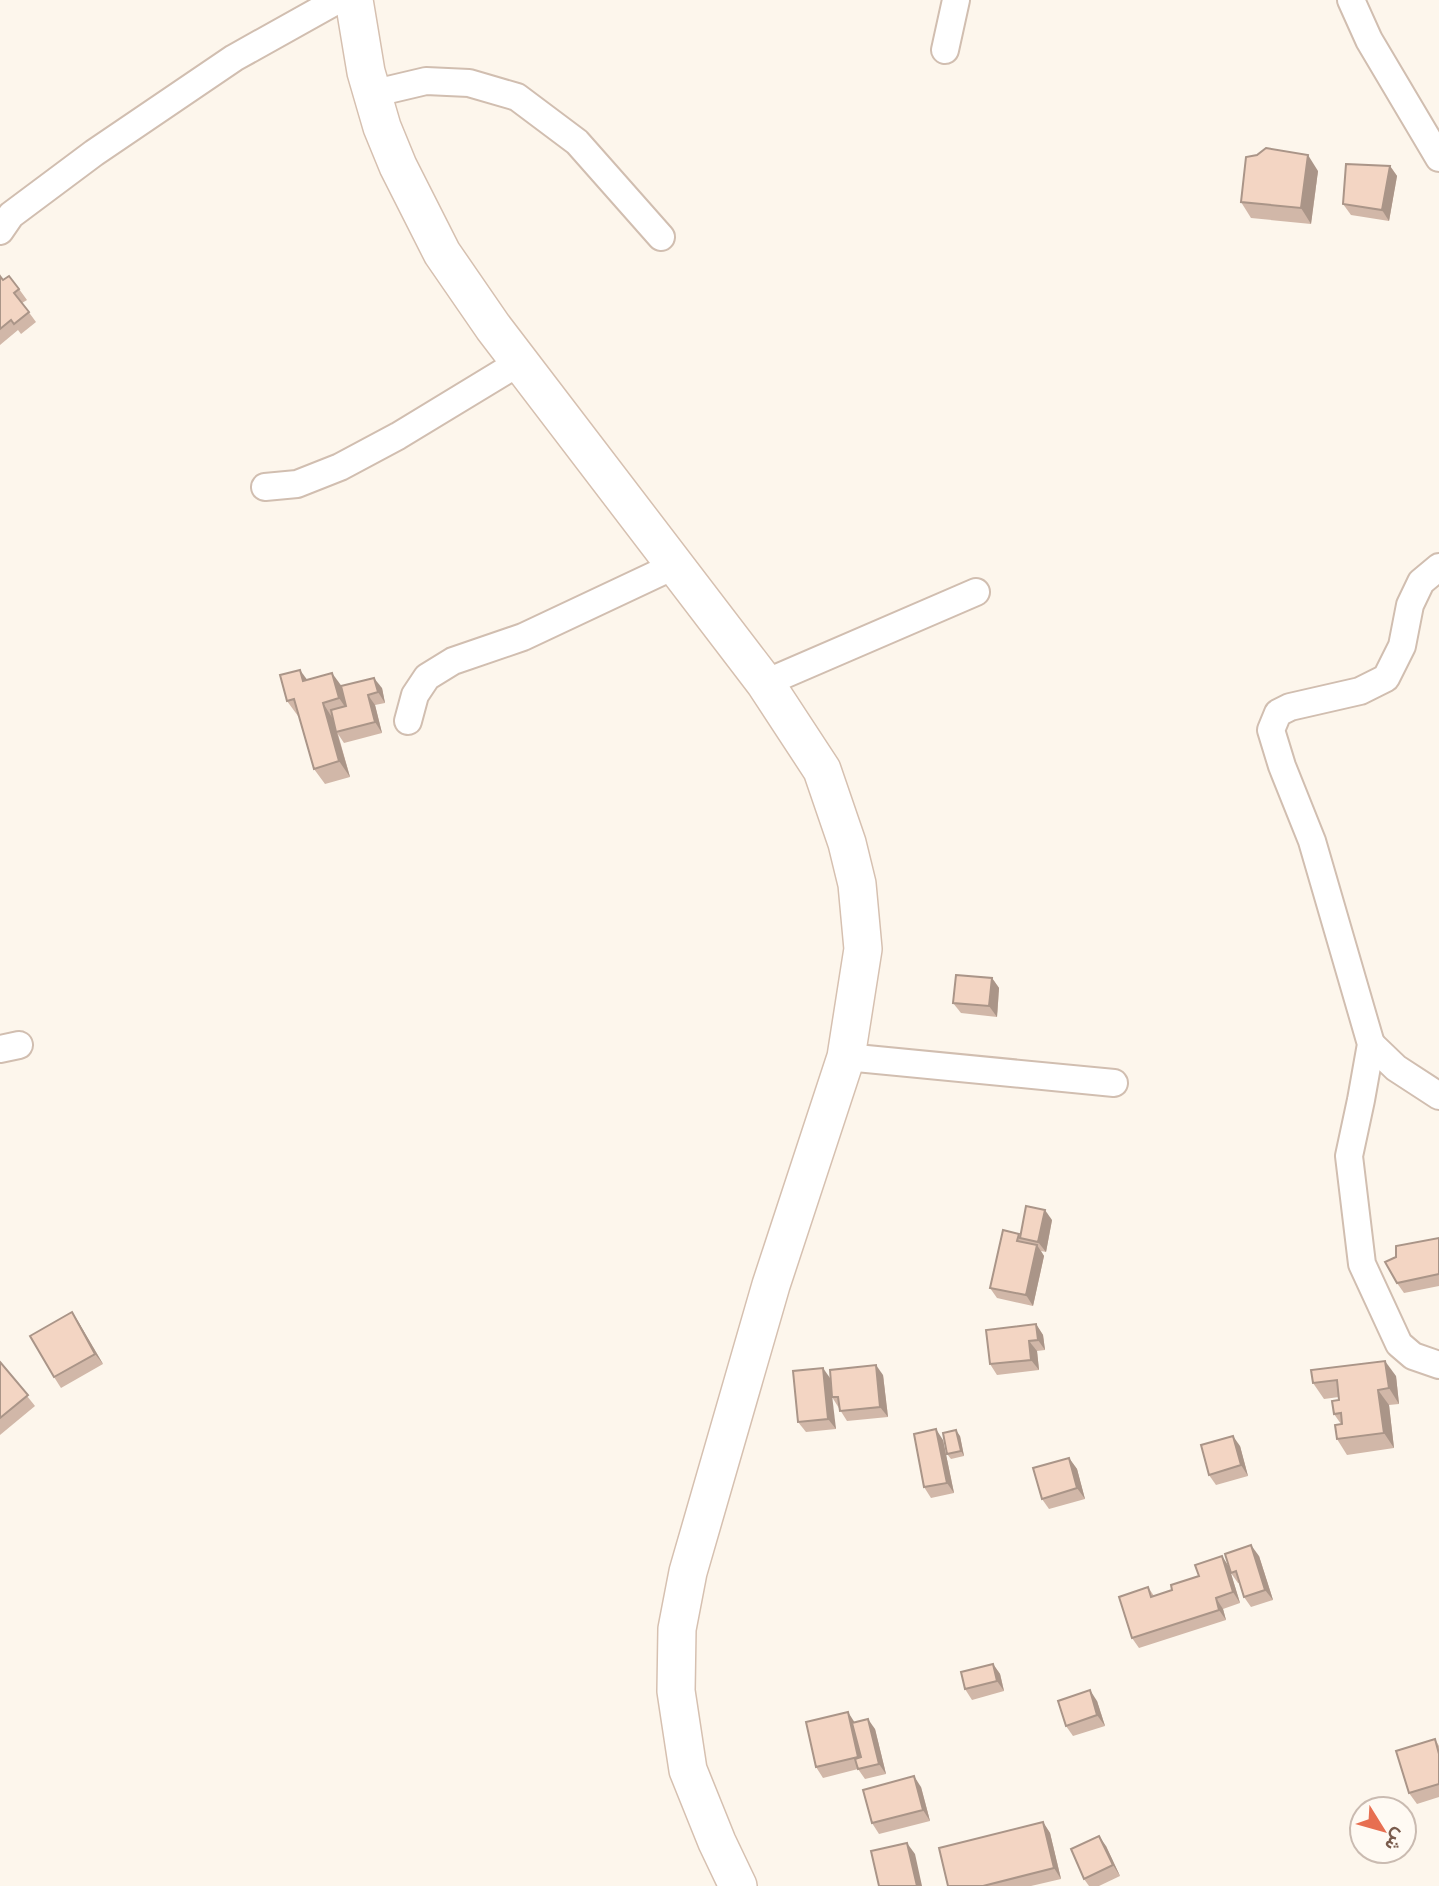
<svg xmlns="http://www.w3.org/2000/svg" width="1439" height="1886" viewBox="0 0 1439 1886" font-family="'Alegreya Sans',Vazirmatn,sans-serif">
	<style>
		.lines { fill: none; stroke-linecap: round; stroke-linejoin: round }
		.street-casing { stroke: #d1beb0; stroke-width: 30 }
		.secondary-casing { stroke: #d6c0b0; stroke-width: 40 }
		.street { stroke: #fff; stroke-width: 26 }
		.secondary { stroke: #fff; stroke-width: 37 }
		.wall { fill: #d1b7a8 }
		.shaded-wall { fill: #aa9588 }
		.building { fill: #f3d5c3; stroke: #aa9588; stroke-width: 2 }
	</style>
	<rect width="100%" height="100%" fill="#fdf6ec"/>
	<g class="lines">
		<defs>
			<g id="street">
				<polyline points="1351,0 1369,40 1439,158"/>
				<polyline points="945,50 956,0"/>
				<polyline points="371,94 426,81 469,83 517,97 577,142 661,237"/>
				<polyline points="0,231 11,215 94,153 234,58 338,0"/>
				<polyline points="265,487 297,484 340,467 398,436 520,362"/>
				<polyline points="1439,567 1421,582 1410,605 1402,646 1386,678 1360,691 1290,707 1278,713 1271,730 1282,766 1312,841 1371,1044 1361,1100 1349,1156 1362,1264 1399,1344 1413,1356 1439,1365"/>
				<polyline points="765,683 976,592"/>
				<polyline points="408,721 415,695 427,677 453,661 523,637 676,565"/>
				<polyline points="1371,1044 1396,1068 1439,1096"/>
				<polyline points="0,1049 19,1045"/>
				<polyline points="846,1057 1114,1083"/>
			</g>
			<polyline id="secondary" points="354,0 366,72 382,127 398,166 442,253 493,327 765,683 822,770 847,843 857,884 863,949 846,1057 771,1285 688,1572 677,1629 676,1691 688,1770 717,1842 738,1886"/>
		</defs>
		<!-- street casing -->
		<use href="#street" class="street-casing"/>
		<!-- secondary casing -->
		<use href="#secondary" class="secondary-casing"/>
		<!-- street -->
		<use href="#street" class="street"/>
		<!-- secondary -->
		<use href="#secondary" class="secondary"/>
	</g>
	<!-- wall -->
	<g class="wall">
		<polygon points="1390,166 1397,176 1389,221 1351,215 1343,204"/>
		<polygon points="1318,171 1311,224 1251,218 1241,202"/>
		<polygon points="0,276 3,280 19,289 27,300 22,303 36,322 21,334 18,330 0,345"/>
		<polygon points="307,680 341,686 382,688 385,703 375,705 382,733 344,743 338,734 350,777 325,784 314,769 299,716 298,716 287,701"/>
		<polygon points="992,978 999,988 997,1017 961,1013 953,1003"/>
		<polygon points="1052,1220 1046,1252 1041,1251 1044,1256 1033,1306 997,1298 990,1288 1019,1234 1020,1236"/>
		<polygon points="1439,1238 1439,1286 1404,1293 1397,1283"/>
		<polygon points="72,1312 79,1323 103,1364 61,1388 54,1377"/>
		<polygon points="1036,1324 1043,1335 1045,1350 1037,1351 1039,1370 997,1375 990,1364"/>
		<polygon points="0,1362 35,1406 0,1435"/>
		<polygon points="823,1368 836,1429 806,1432 798,1422"/>
		<polygon points="1311,1370 1396,1376 1399,1404 1389,1405 1394,1448 1347,1455 1337,1439 1341,1424 1334,1414 1339,1400 1339,1397 1324,1399 1313,1383"/>
		<polygon points="883,1375 888,1417 847,1421 832,1397"/>
		<polygon points="960,1436 964,1456 951,1459 947,1454"/>
		<polygon points="943,1440 954,1493 931,1498 924,1487"/>
		<polygon points="1240,1446 1248,1476 1216,1485 1209,1475"/>
		<polygon points="1069,1458 1077,1469 1085,1499 1049,1509 1042,1499"/>
		<polygon points="1222,1556 1229,1567 1240,1603 1223,1609 1226,1620 1139,1648 1132,1638 1148,1587 1154,1596 1172,1590 1199,1576"/>
		<polygon points="1259,1556 1273,1600 1251,1607 1244,1597 1240,1583 1238,1583 1231,1573"/>
		<polygon points="993,1664 1000,1674 1004,1691 972,1700 965,1689"/>
		<polygon points="1097,1701 1105,1726 1073,1736 1066,1726"/>
		<polygon points="855,1722 875,1729 886,1774 865,1779 858,1769 823,1778 816,1767"/>
		<polygon points="1435,1739 1439,1746 1439,1797 1417,1804 1409,1793"/>
		<polygon points="921,1787 930,1821 879,1834 872,1823"/>
		<polygon points="1043,1822 1050,1833 1061,1879 1031,1886 948,1886"/>
		<polygon points="1106,1846 1120,1876 1099,1886 1089,1886 1084,1879"/>
	</g>
	<!-- shaded-wall -->
	<g class="shaded-wall">
		<polygon points="1308,155 1318,171 1311,224 1301,208"/>
		<polygon points="1390,166 1397,176 1389,221 1382,210"/>
		<polygon points="300,670 311,685 303,681"/>
		<polygon points="332,673 343,688 350,714 339,698"/>
		<polygon points="374,678 382,688 385,703 378,692"/>
		<polygon points="368,695 375,705 382,733 375,722"/>
		<polygon points="323,703 333,719 350,777 339,761"/>
		<polygon points="992,978 999,988 997,1017 989,1006"/>
		<polygon points="1045,1210 1052,1220 1046,1252 1038,1242"/>
		<polygon points="1037,1245 1044,1256 1033,1306 1026,1295"/>
		<polygon points="72,1312 79,1323 103,1364 95,1354"/>
		<polygon points="1036,1324 1043,1335 1045,1350 1038,1340"/>
		<polygon points="1029,1341 1037,1351 1039,1370 1031,1360"/>
		<polygon points="1385,1361 1396,1376 1399,1404 1389,1388"/>
		<polygon points="876,1365 883,1375 888,1417 880,1407"/>
		<polygon points="823,1368 830,1378 836,1429 828,1419"/>
		<polygon points="1378,1390 1389,1405 1394,1448 1384,1433"/>
		<polygon points="936,1429 943,1440 954,1493 947,1483"/>
		<polygon points="956,1430 960,1436 964,1456 961,1451"/>
		<polygon points="1233,1436 1240,1446 1248,1476 1241,1465"/>
		<polygon points="1069,1458 1077,1469 1085,1499 1077,1488"/>
		<polygon points="1251,1545 1259,1556 1273,1600 1265,1590"/>
		<polygon points="1222,1556 1229,1567 1240,1603 1233,1592"/>
		<polygon points="1216,1598 1223,1609 1226,1620 1219,1610"/>
		<polygon points="993,1664 1000,1674 1004,1691 997,1681"/>
		<polygon points="1090,1690 1097,1701 1105,1726 1097,1715"/>
		<polygon points="848,1712 855,1723 865,1768 858,1757"/>
		<polygon points="868,1719 875,1729 886,1774 879,1764"/>
		<polygon points="914,1776 921,1787 930,1821 923,1810"/>
		<polygon points="1043,1822 1050,1833 1061,1879 1054,1868"/>
		<polygon points="1099,1836 1106,1846 1120,1876 1113,1865"/>
		<polygon points="907,1843 915,1854 922,1886 917,1886"/>
	</g>
	<!-- building -->
	<g class="building">
		<polygon points="1266,148 1308,155 1301,208 1241,202 1246,157 1257,155"/>
		<polygon points="1346,164 1390,166 1382,210 1343,204"/>
		<polygon points="0,276 3,280 9,276 19,289 14,293 29,312 14,324 11,320 0,329"/>
		<polygon points="300,670 303,681 332,673 339,698 323,703 339,761 314,769 294,699 287,701 280,675"/>
		<polygon points="374,678 378,692 368,695 375,722 336,732 331,710 346,706 341,686"/>
		<polygon points="956,975 992,978 989,1006 953,1003"/>
		<polygon points="1026,1206 1045,1210 1038,1242 1020,1238"/>
		<polygon points="1003,1230 1019,1234 1017,1241 1037,1245 1026,1295 990,1288"/>
		<polygon points="1439,1238 1439,1274 1397,1283 1385,1262 1396,1257 1396,1246"/>
		<polygon points="72,1312 95,1354 54,1377 30,1336"/>
		<polygon points="1036,1324 1038,1340 1029,1341 1031,1360 990,1364 986,1330"/>
		<polygon points="1385,1361 1389,1388 1378,1390 1384,1433 1337,1439 1335,1425 1342,1424 1341,1413 1334,1414 1332,1401 1339,1400 1337,1380 1313,1383 1311,1370"/>
		<polygon points="0,1362 28,1395 0,1418"/>
		<polygon points="876,1365 880,1407 840,1411 838,1397 832,1397 830,1370"/>
		<polygon points="823,1368 828,1419 798,1422 793,1371"/>
		<polygon points="936,1429 947,1483 924,1487 914,1434"/>
		<polygon points="956,1430 961,1451 947,1454 943,1433"/>
		<polygon points="1233,1436 1241,1465 1209,1475 1201,1445"/>
		<polygon points="1069,1458 1077,1488 1042,1499 1033,1468"/>
		<polygon points="1251,1545 1265,1590 1244,1597 1236,1571 1231,1573 1225,1554"/>
		<polygon points="1222,1556 1233,1592 1216,1598 1219,1610 1132,1638 1119,1597 1148,1587 1151,1597 1172,1590 1171,1585 1199,1576 1195,1565"/>
		<polygon points="993,1664 997,1681 965,1689 961,1672"/>
		<polygon points="1090,1690 1097,1715 1066,1726 1058,1701"/>
		<polygon points="848,1712 858,1757 816,1767 806,1722"/>
		<polygon points="868,1719 879,1764 858,1769 855,1759 861,1757 852,1723"/>
		<polygon points="1435,1739 1439,1754 1439,1784 1409,1793 1396,1751"/>
		<polygon points="914,1776 923,1810 872,1823 863,1790"/>
		<polygon points="1043,1822 1054,1868 983,1886 948,1886 939,1848"/>
		<polygon points="1099,1836 1113,1865 1084,1879 1071,1849"/>
		<polygon points="907,1843 917,1886 879,1886 871,1851"/>
	</g>
	<!-- north arrow -->
	<g transform="translate(1383 1830) rotate(127)"><circle r="33" fill="#fffaf3" stroke="#cabbb1" stroke-width="2"/>
	<path d="M0-5L12 26L0 18L-12 26Z" fill="#e76f51"/>
	<text y="-10" font-size="19" font-weight="bold" text-anchor="middle" fill="#7a5c4d">ش</text>
	</g>
</svg>
